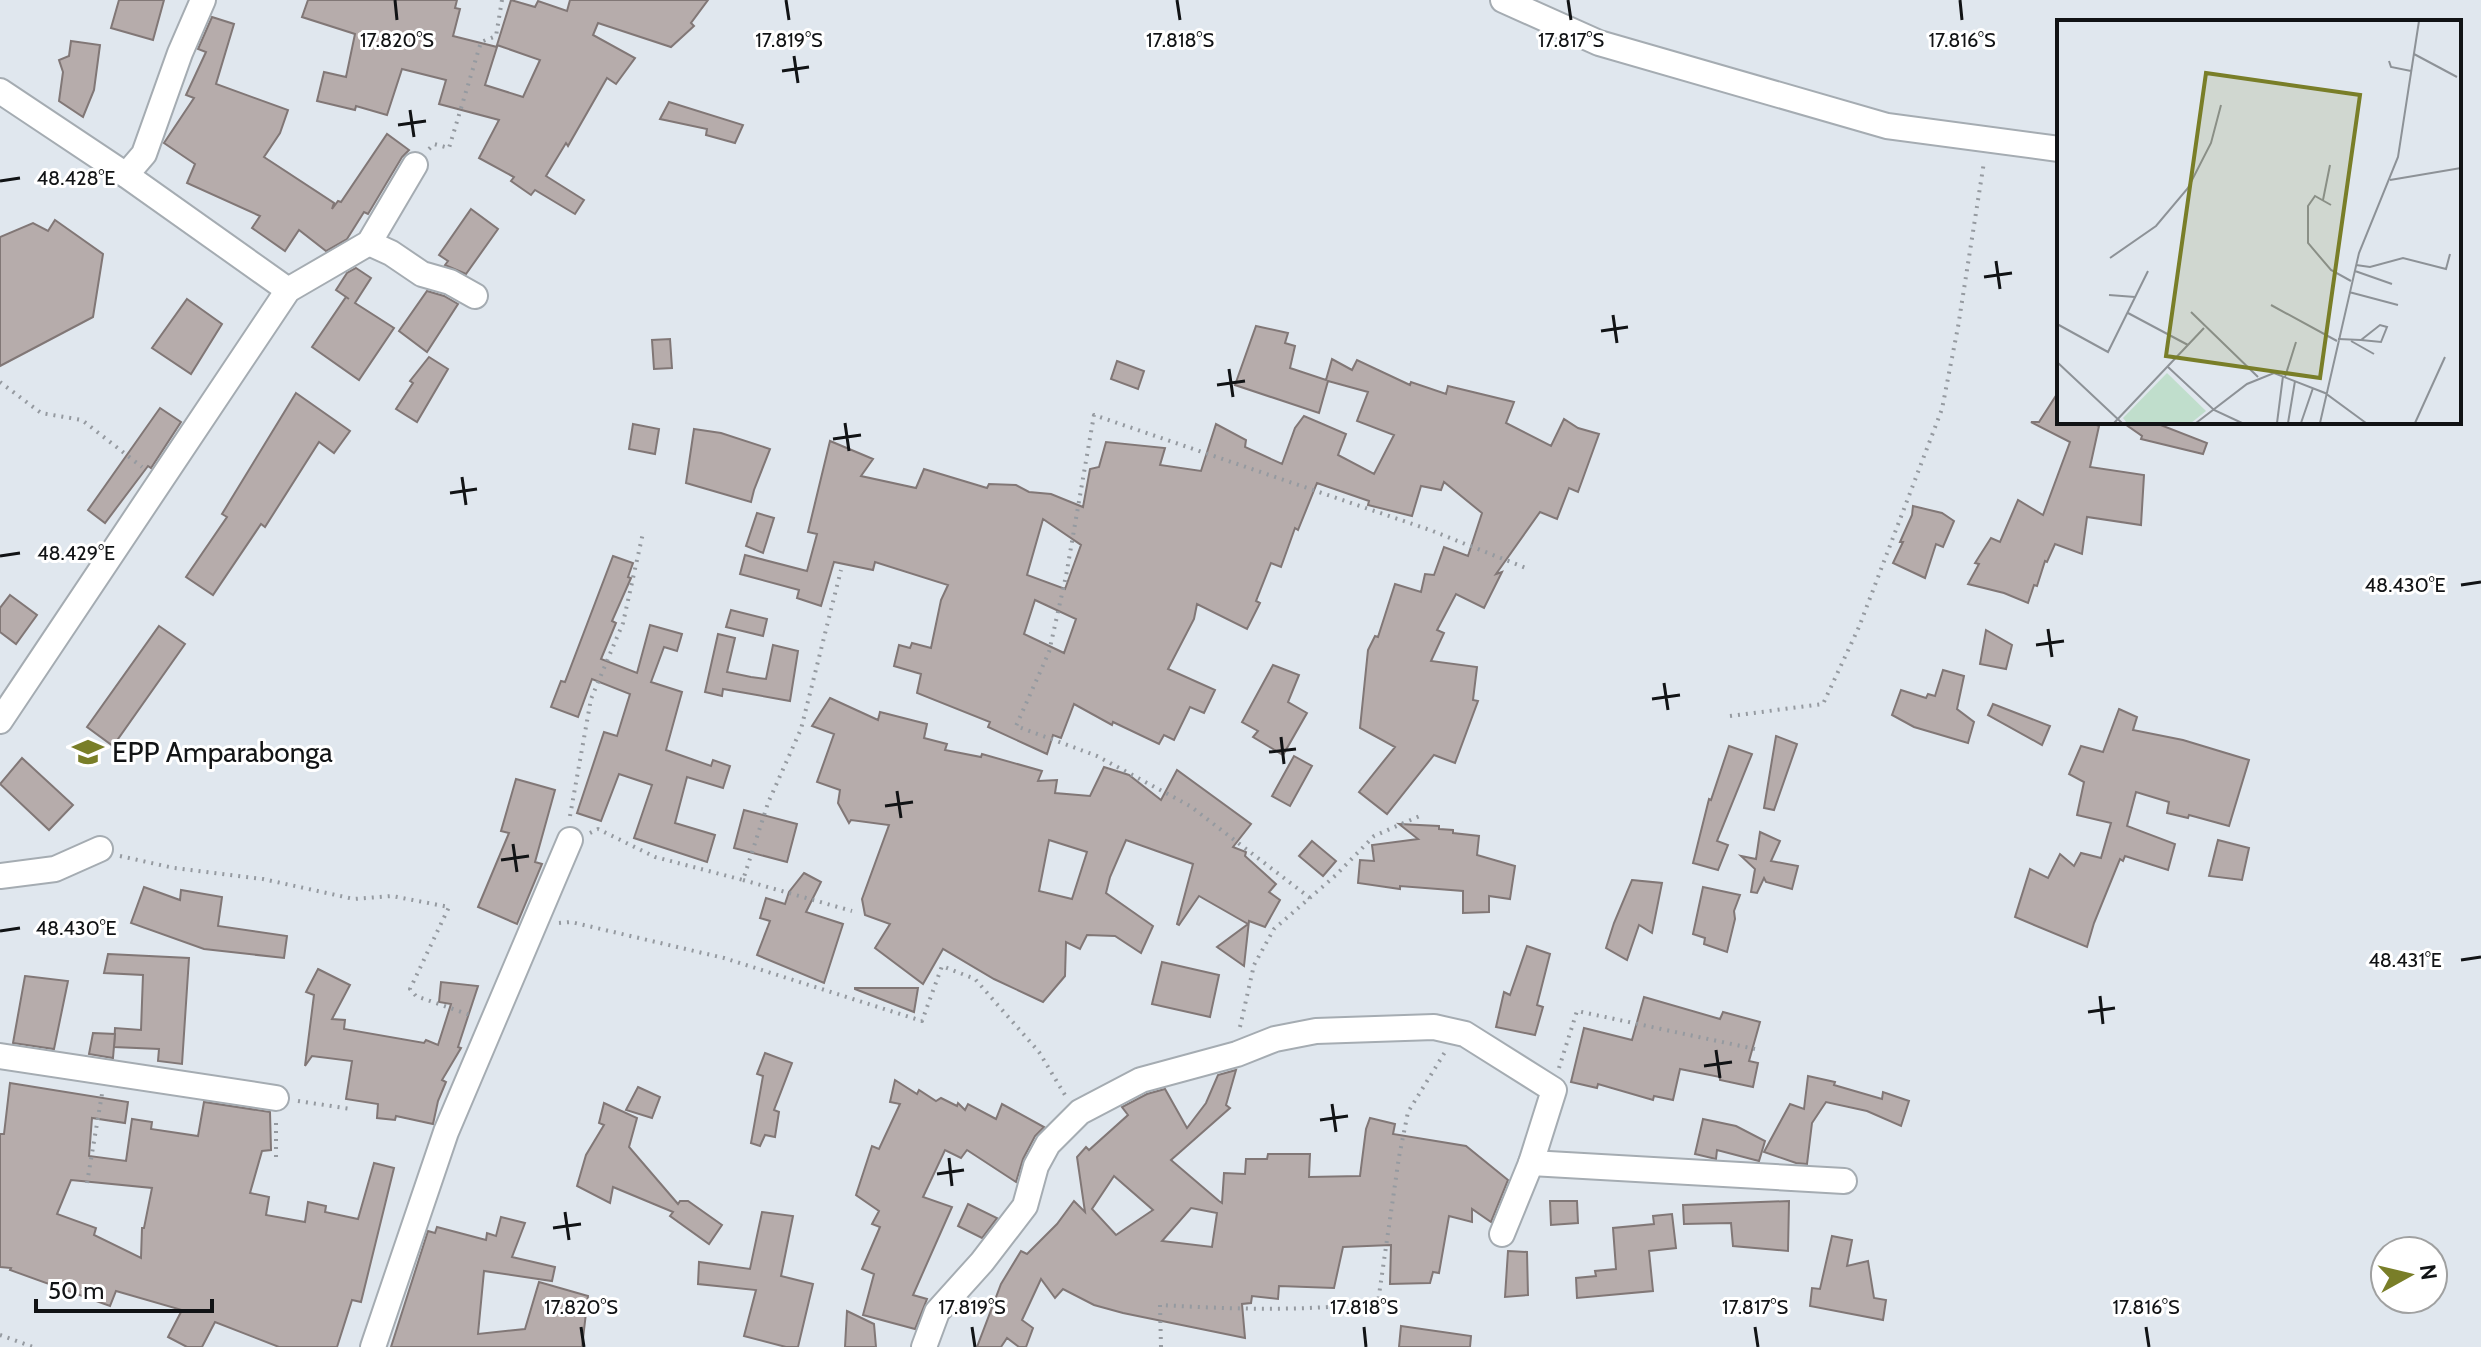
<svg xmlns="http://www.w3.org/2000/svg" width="2481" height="1347" viewBox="0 0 2481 1347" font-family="Cabin,sans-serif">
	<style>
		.building { fill: #b6acab; stroke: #817776; stroke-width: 2; fill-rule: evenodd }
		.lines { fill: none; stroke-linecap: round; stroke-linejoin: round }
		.minor-casing { stroke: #a5acb2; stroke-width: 28 }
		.path { stroke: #959aa0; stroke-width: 4; stroke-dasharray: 2 6; stroke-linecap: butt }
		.minor { stroke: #fff; stroke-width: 24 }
		.ticks { fill: none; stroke: #111315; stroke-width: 3 }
		.labels { text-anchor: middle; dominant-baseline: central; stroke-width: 6; stroke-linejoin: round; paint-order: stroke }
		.poi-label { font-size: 28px; fill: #111315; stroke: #fff; text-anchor: start }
		.inset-road { fill: none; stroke: #8d9297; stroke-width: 2 }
		.view { fill: #797e28; fill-opacity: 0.15; stroke: #797e28; stroke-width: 4 }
		.inset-edge { fill: none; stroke: #111315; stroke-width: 4 }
		.ticks-label { font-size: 20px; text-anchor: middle; fill: #111315; stroke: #fff; stroke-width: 6; stroke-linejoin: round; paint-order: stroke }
	</style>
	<rect width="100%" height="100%" fill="#e0e7ee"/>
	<!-- building -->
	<g class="building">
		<polygon points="119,0 164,0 153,40 111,28"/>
		<polygon points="308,0 457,0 455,8 460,9 453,36 497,47 485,85 523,97 540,60 497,45 511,0 535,7 538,1 567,11 570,0 708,0 691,23 694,26 671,47 598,23 593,35 635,58 616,84 607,78 568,146 566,143 546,176 584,200 575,214 535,190 531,195 511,181 514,177 479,158 499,120 439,104 446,80 402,69 387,115 356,106 355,110 317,101 324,72 346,77 355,34 302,17"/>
		<polygon points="212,17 234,24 216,84 288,110 280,133 264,157 334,203 332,209 338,201 341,202 387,134 409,150 402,157 368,214 364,212 347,239 326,251 299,230 285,251 252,228 260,216 187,183 195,164 164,143 194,98 186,95 206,52 198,49"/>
		<polygon points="71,41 100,45 94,90 83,117 59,101 63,72 59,60 69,56"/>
		<polygon points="669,102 743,125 735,143 706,135 707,129 660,119"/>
		<polygon points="471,209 498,229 466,274 445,265 448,261 439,255"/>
		<polygon points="55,220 103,254 93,317 0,366 0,237 33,223 48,231"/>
		<polygon points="356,268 371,278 355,303 394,328 359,380 312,347 346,297 349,299 336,290 347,273"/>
		<polygon points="427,291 444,296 458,304 427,352 399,331"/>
		<polygon points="187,299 222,324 191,374 152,348"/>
		<path d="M 1256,326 L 1288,333 L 1285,343 L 1295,346 L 1290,368 L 1326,380 L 1332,359 L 1352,370 L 1357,360 L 1410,385 L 1411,382 L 1446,394 L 1448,386 L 1514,402 L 1506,423 L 1551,446 L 1564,419 L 1578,428 L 1599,434 L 1578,492 L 1569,488 L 1557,519 L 1540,512 L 1496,574 L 1502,572 L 1484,608 L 1456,594 L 1437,630 L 1444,633 L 1431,661 L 1477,667 L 1473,700 L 1478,701 L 1455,763 L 1434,755 L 1387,814 L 1359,792 L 1395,747 L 1360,728 L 1368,650 L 1375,636 L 1378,637 L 1395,584 L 1421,592 L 1425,574 L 1434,575 L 1444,547 L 1468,556 L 1482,513 L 1444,482 L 1441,490 L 1421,486 L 1412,516 L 1368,505 L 1369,501 L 1317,483 L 1298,530 L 1295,528 L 1281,567 L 1271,563 L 1256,601 L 1260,603 L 1247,629 L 1197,604 L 1194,619 L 1168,669 L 1215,690 L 1204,713 L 1190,707 L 1174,740 L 1164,735 L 1159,744 L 1113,722 L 1112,725 L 1074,704 L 1061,738 L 1053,735 L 1047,754 L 988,727 L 990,722 L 917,693 L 921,674 L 894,666 L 899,645 L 910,648 L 912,643 L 931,648 L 941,600 L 948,585 L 875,562 L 873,570 L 834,562 L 821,606 L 797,598 L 799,590 L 740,574 L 745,555 L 807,571 L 817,534 L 808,532 L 830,441 L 873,459 L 861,476 L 916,488 L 924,469 L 987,488 L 989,484 L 1016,485 L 1029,492 L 1051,494 L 1083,507 L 1090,469 L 1099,467 L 1106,442 L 1165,448 L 1160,465 L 1201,471 L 1216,424 L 1246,440 L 1245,447 L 1282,464 L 1295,428 L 1304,416 L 1346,434 L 1338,455 L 1374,474 L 1394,435 L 1357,421 L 1368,392 L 1328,381 L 1319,413 L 1235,385 ZM 1043,519 L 1081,545 L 1065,589 L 1027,575 ZM 1035,600 L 1076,619 L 1064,653 L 1024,634 Z"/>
		<polygon points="670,339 672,368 654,369 652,340"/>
		<polygon points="429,357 448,369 417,422 396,409 413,383 410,381"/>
		<polygon points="1117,361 1144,371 1138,389 1111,379"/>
		<polygon points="2059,391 2059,422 2089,422 2099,426 2090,467 2144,475 2141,525 2087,517 2082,554 2055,544 2047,562 2045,561 2037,586 2034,585 2028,603 2004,593 1968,584 1979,564 1975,563 1991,538 2000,542 2018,500 2043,515 2070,442 2031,422 2039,422"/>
		<polygon points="296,393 350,431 334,453 319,442 265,527 261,524 213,595 186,577 227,517 222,514"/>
		<polygon points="160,408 181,422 151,468 148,466 105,523 88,510"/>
		<polygon points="2122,422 2153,422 2207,443 2203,454 2141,439 2142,436"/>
		<polygon points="633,424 659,429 655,454 629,449"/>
		<polygon points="694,429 721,433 770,449 754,490 751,502 686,483"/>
		<polygon points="1913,506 1942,513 1954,521 1943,547 1936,544 1925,578 1893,563 1903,542 1900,542 1912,515"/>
		<polygon points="757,513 774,518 763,553 746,546"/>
		<polygon points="613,556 633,563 628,577 631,578 612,621 616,623 601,659 637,673 650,625 682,634 677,651 664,647 651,682 682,692 666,750 711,766 713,760 730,766 723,788 687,777 675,823 715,835 707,862 634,838 652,785 619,774 601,821 577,813 604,732 617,736 630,694 592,679 578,717 551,707 561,681 565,682"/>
		<polygon points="10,595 37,615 16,644 0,632 0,608"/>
		<polygon points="731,610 767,619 763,636 726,627"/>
		<polygon points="159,626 185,644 113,746 87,727"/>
		<polygon points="1986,630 2012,645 2006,669 1980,664"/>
		<polygon points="718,634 735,638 727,672 751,677 766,679 773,645 798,651 790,701 723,689 722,696 705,692"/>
		<polygon points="1273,665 1299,675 1288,702 1307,713 1283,755 1253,737 1258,731 1242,722"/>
		<polygon points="1943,670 1964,676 1957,709 1974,722 1968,743 1914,727 1892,715 1901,690 1926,698 1928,694 1935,696"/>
		<path d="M 830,698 L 878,720 L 880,712 L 927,724 L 924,738 L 947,744 L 945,750 L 981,757 L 982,754 L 1042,771 L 1038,781 L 1057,780 L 1055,793 L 1090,796 L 1104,767 L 1129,775 L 1161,800 L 1177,770 L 1251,824 L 1233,847 L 1246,852 L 1245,856 L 1276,884 L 1269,892 L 1280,900 L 1265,927 L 1249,921 L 1244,966 L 1217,947 L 1248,924 L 1199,896 L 1179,925 L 1177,924 L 1193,864 L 1126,840 L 1110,877 L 1106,893 L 1153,926 L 1141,953 L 1115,936 L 1087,935 L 1080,949 L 1066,942 L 1065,976 L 1043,1002 L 994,979 L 943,949 L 923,984 L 875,948 L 890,924 L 865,915 L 862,899 L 889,825 L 851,820 L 849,823 L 838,803 L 840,790 L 817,782 L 834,734 L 812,726 ZM 1049,840 L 1087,852 L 1072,899 L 1039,891 Z"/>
		<polygon points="1993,704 2050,726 2042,745 1988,715"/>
		<polygon points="2119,709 2137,717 2133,730 2183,740 2249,760 2229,826 2189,815 2188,818 2167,813 2169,802 2136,792 2127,826 2175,844 2168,870 2125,856 2123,861 2120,859 2094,923 2087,947 2015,917 2030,869 2048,878 2060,854 2074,866 2081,853 2101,858 2111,823 2077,815 2084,782 2069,774 2081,746 2103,752"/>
		<polygon points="1776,736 1797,744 1774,810 1764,808"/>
		<polygon points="1729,746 1752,754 1717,841 1728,845 1718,870 1693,863 1709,799 1711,800"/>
		<polygon points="1294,756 1312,766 1290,806 1272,796"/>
		<polygon points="22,758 73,805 49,830 0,784"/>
		<polygon points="516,779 555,790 535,862 542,864 517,924 478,907 509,833 501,831"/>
		<polygon points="744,810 797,824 787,862 734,848"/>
		<polygon points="1399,824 1439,826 1439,829 1453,830 1453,833 1479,836 1477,855 1515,866 1510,899 1489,896 1489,912 1463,913 1463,891 1400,886 1400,889 1358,883 1360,860 1374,861 1372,845 1418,839"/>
		<polygon points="1760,832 1780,841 1771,861 1798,866 1792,889 1766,882 1764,878 1757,893 1751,892 1755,869 1741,856 1756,859"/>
		<polygon points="2218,840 2249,848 2242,880 2209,876"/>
		<polygon points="1312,841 1336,861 1323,876 1299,856"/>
		<polygon points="804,873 821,882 806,912 843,924 824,983 757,955 770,921 760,918 766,898 785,904 789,892"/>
		<polygon points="1632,880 1662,883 1652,933 1639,925 1627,960 1606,948 1614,923"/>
		<polygon points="144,887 180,900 181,890 222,897 218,926 287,936 284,958 204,949 131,923"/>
		<polygon points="1703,887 1740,895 1734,911 1735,919 1727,952 1704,944 1705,938 1693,934"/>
		<polygon points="1527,946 1550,954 1537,1005 1543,1007 1535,1035 1496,1027 1504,992 1510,995"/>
		<polygon points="108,954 189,958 182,1064 158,1061 159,1049 114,1047 115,1028 141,1030 143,975 104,973"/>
		<polygon points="1162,962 1219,975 1210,1017 1152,1004"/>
		<polygon points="318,969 350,985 332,1019 345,1020 344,1029 424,1043 426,1040 438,1045 451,1004 439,1002 441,982 478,986 458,1047 461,1048 442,1080 446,1082 438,1101 433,1124 396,1116 395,1120 377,1118 378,1104 346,1099 352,1061 312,1056 305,1066 314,995 306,992"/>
		<polygon points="25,976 68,981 54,1049 13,1043"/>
		<polygon points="855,988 918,988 914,1012 855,989"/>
		<polygon points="1644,997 1720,1019 1723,1012 1760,1022 1749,1061 1758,1063 1753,1087 1720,1080 1720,1077 1680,1069 1673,1100 1654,1096 1653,1100 1598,1084 1597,1088 1571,1082 1584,1028 1632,1040"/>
		<polygon points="93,1033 115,1034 113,1058 89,1054"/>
		<polygon points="765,1053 792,1063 774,1110 779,1112 775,1137 765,1135 760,1146 751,1143 763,1076 757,1074"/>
		<path d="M 1236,1070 L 1226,1105 L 1230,1108 L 1171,1160 L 1219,1201 L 1222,1203 L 1224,1173 L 1245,1174 L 1246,1159 L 1267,1159 L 1268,1154 L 1310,1154 L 1309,1177 L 1360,1176 L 1366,1129 L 1370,1118 L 1395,1124 L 1393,1134 L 1466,1146 L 1508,1180 L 1491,1222 L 1472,1209 L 1472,1222 L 1449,1216 L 1439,1273 L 1433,1272 L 1430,1283 L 1390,1284 L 1391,1245 L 1343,1247 L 1334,1288 L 1279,1286 L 1278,1299 L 1252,1296 L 1251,1303 L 1242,1304 L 1245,1338 L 1123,1313 L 1094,1305 L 1063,1289 L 1055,1298 L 1041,1279 L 1022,1320 L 1033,1328 L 1026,1347 L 1019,1347 L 1007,1338 L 1001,1347 L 977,1347 L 1001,1284 L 1021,1251 L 1027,1254 L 1057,1224 L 1074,1201 L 1085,1212 L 1077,1157 L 1086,1147 L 1089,1150 L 1128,1115 L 1122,1107 L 1147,1094 L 1165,1089 L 1187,1128 L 1206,1103 L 1218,1075 ZM 1114,1176 L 1153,1210 L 1116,1235 L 1092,1209 ZM 1191,1208 L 1217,1213 L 1212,1247 L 1162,1241 Z"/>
		<polygon points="1808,1076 1835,1082 1834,1085 1882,1099 1883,1092 1909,1101 1901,1126 1867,1111 1826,1102 1812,1123 1807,1164 1796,1163 1764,1152 1790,1104 1804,1109"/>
		<polygon points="895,1080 917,1094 919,1090 936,1101 941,1098 957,1106 958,1103 965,1110 968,1104 996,1119 1002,1104 1044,1127 1035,1136 1023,1159 1016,1182 967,1150 961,1158 945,1150 923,1197 952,1207 913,1295 927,1299 915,1329 863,1315 874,1274 862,1269 880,1227 872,1224 879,1211 856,1195 872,1146 879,1149 900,1104 890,1102"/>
		<path d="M 10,1083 L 128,1102 L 125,1123 L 92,1118 L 89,1156 L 126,1161 L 132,1119 L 152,1122 L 151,1129 L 198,1136 L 204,1102 L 270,1112 L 271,1150 L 262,1151 L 250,1193 L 269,1197 L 266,1215 L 305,1222 L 308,1202 L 326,1206 L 325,1212 L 358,1219 L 374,1163 L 394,1168 L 361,1302 L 352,1300 L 337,1347 L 279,1347 L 215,1322 L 202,1347 L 187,1347 L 168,1337 L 182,1310 L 116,1291 L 110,1306 L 10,1270 L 11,1268 L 0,1267 L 0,1134 L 4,1134 ZM 71,1180 L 152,1188 L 144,1228 L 142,1228 L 141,1258 L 94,1235 L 96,1228 L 57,1214 Z"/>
		<polygon points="638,1087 660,1097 652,1118 626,1110"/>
		<polygon points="604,1103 637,1118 629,1147 678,1204 680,1201 688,1201 722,1225 709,1244 670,1216 673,1212 613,1187 610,1203 577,1186 586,1155 604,1125 599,1123"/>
		<polygon points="1703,1119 1736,1126 1765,1141 1759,1161 1717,1150 1716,1159 1695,1154"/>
		<polygon points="1550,1201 1577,1201 1578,1223 1551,1225"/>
		<polygon points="1789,1201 1788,1251 1733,1246 1731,1223 1684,1224 1683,1205"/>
		<polygon points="968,1204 997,1218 982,1238 958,1226"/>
		<polygon points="762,1212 793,1216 781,1276 813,1284 798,1347 786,1347 744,1336 756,1290 698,1284 699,1262 750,1269"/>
		<polygon points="1672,1214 1676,1248 1649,1251 1653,1291 1577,1298 1576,1278 1596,1276 1595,1271 1616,1269 1613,1228 1654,1224 1653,1216"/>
		<polygon points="501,1217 525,1223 512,1257 555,1267 552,1281 484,1271 478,1334 525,1329 539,1282 588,1296 582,1347 391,1347 428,1231 435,1233 437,1227 486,1240 487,1233 496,1236"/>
		<polygon points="1832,1236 1852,1240 1847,1266 1868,1261 1874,1298 1886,1300 1883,1320 1810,1306 1812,1288 1820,1289"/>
		<polygon points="1508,1251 1527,1252 1528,1295 1505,1297"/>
		<polygon points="847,1311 874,1324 876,1347 845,1347"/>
		<polygon points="1401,1326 1471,1336 1470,1347 1399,1347"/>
	</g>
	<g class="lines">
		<defs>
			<g id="minor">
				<polyline points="1503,0 1599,43 1887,126 2059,149"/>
				<polyline points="0,91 126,175 288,290"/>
				<polyline points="126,175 144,154 180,53 203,0"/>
				<polyline points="369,243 391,253 422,274 450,282 475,296"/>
				<polyline points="0,721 288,290 369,243 415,165"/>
				<polyline points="0,876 55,869 100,849"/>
				<polyline points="0,1056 276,1098"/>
				<polyline points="1531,1163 1844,1181"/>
				<polyline points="373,1347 446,1132 570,840"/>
				<polyline points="924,1347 937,1312 982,1262 1025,1206 1036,1166 1048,1144 1080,1112 1141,1080 1237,1054 1275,1039 1316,1031 1434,1027 1465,1034 1554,1090 1531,1163 1502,1234"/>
			</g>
		</defs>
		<!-- minor casing -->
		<use href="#minor" class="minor-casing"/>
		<!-- path -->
		<g class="path">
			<polyline points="429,149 434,144 449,148 481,42 496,36 502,0"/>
			<polyline points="0,382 41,413 82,420 142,467"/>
			<polyline points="1730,716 1823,704 1859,627 1942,409 1958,327 1984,162"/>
			<polyline points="570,816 591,699 623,623 643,533"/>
			<polyline points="590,833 598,829 655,857 743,880 768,803 801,729 841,570"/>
			<polyline points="120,856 174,868 263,879 354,899 392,896 449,907 410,989 416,996 470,1015"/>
			<polyline points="743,880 852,911"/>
			<polyline points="1310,898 1190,806 1097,756 1016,726 1049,652 1066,576 1094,415 1430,530 1526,568"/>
			<polyline points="559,923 571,922 724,958 922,1021 942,966 975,979 1039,1052 1065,1095"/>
			<polyline points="1240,1027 1254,965 1274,929 1336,875 1374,836 1422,815"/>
			<polyline points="1559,1068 1577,1011 1755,1049"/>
			<polyline points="298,1101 351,1109"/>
			<polyline points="276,1157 276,1121"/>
			<polyline points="87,1183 102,1094"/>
			<polyline points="0,1335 33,1347"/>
			<path d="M 1161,1347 L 1160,1305 C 1231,1309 1307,1312 1378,1302 L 1399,1157 L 1408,1112 L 1445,1052"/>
		</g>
		<!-- minor -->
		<use href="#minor" class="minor"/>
	</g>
	<!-- ticks -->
	<path class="ticks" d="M 395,0 L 397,20M 786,0 L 789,20M 1177,0 L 1180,20M 1568,0 L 1571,20M 1960,0 L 1962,20M 794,56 L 798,83M 782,71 L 809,67M 410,110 L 414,137M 398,125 L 426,121M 0,181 L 20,178M 1996,261 L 2000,289M 1984,277 L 2012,273M 1613,315 L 1617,343M 1601,331 L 1628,327M 1229,369 L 1233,397M 1217,385 L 1245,381M 845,423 L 849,451M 833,439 L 861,435M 462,477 L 466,505M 450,493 L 477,489M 0,556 L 20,553M 2461,585 L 2481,582M 2048,629 L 2052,657M 2036,645 L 2064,641M 1664,683 L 1668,710M 1652,699 L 1680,695M 1281,737 L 1284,764M 1269,752 L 1296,749M 897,791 L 901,818M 885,806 L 913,802M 513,844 L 517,872M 501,860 L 529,856M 0,931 L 20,928M 2461,960 L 2481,957M 2100,996 L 2103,1024M 2088,1012 L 2115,1008M 1716,1050 L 1720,1078M 1704,1066 L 1732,1062M 1332,1104 L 1336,1132M 1320,1120 L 1348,1116M 949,1158 L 952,1186M 937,1174 L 964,1170M 565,1212 L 569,1240M 553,1228 L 581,1224M 581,1327 L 584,1347M 972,1327 L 975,1347M 1364,1327 L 1366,1347M 1755,1327 L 1758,1347M 2146,1327 L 2149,1347"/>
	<!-- icons -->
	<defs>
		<symbol id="school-bare" viewBox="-9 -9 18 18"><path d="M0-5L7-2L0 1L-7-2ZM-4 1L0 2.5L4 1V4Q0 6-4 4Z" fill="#797e28" stroke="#fff" stroke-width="2.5" paint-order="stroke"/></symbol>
	</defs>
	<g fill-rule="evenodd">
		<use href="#school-bare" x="66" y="730" width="44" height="44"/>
	</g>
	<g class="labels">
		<!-- poi labels -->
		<g class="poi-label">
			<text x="112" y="752">EPP Amparabonga</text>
		</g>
	</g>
	<!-- overview -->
	<g transform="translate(2057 20)">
		<rect width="404" height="404" fill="#e0e7ee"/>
		<path d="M 110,353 L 149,391 L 134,403 L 70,403 L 66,398 Z" fill="#c0decc"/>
		<path class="inset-road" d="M 357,34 L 400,57M 332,41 L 334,47 L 354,51M 333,160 L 404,148M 266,180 L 273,145M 274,185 L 258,176 L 251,186 L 251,223 L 274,250 L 294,261M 53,238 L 99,206 L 131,168 L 154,123 L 164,85M 299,245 L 313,247 L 346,238 L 389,249 L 393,234M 298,251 L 335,264M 292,272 L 341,285M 52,275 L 78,277M 214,285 L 280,321M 134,292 L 201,357M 71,293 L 131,325M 0,304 L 51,332 L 91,251M 281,319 L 304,320 L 323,305 L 330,307 L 324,322 L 304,320M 294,321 L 317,334M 0,342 L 65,403M 111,347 L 157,390 L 185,403M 228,357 L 239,322M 57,403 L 147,308M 139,403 L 190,364 L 217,353 L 268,373 L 309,403M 220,403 L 226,356M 231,403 L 238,361M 244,403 L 256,368M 263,403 L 302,233 L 341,137 L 362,1M 358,403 L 388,337"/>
		<path class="view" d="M 149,53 L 303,75 L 263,358 L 109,336 Z"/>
		<rect width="404" height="404" class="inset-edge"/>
	</g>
	<g class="ticks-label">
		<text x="397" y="47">17.820°S</text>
		<text x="789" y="47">17.819°S</text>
		<text x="1180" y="47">17.818°S</text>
		<text x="1571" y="47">17.817°S</text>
		<text x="1962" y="47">17.816°S</text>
		<text x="76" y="185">48.428°E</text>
		<text x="76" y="560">48.429°E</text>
		<text x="2405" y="592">48.430°E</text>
		<text x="76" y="935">48.430°E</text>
		<text x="2405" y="967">48.431°E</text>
		<text x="581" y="1314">17.820°S</text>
		<text x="972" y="1314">17.819°S</text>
		<text x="1364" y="1314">17.818°S</text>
		<text x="1755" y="1314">17.817°S</text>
		<text x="2146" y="1314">17.816°S</text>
	</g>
	<!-- north arrow -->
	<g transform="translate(2409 1275) rotate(82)"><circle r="38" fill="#ffffff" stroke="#a0a1a1" stroke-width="2"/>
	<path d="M0-6L14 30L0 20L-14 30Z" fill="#797e28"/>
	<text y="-12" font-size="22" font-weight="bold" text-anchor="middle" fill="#111315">N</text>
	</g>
	<!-- scale -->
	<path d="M36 1299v12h176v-12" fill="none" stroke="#111315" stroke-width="4"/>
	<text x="48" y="1299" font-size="24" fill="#111315" stroke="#ffffff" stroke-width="6" paint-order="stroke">50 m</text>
</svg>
